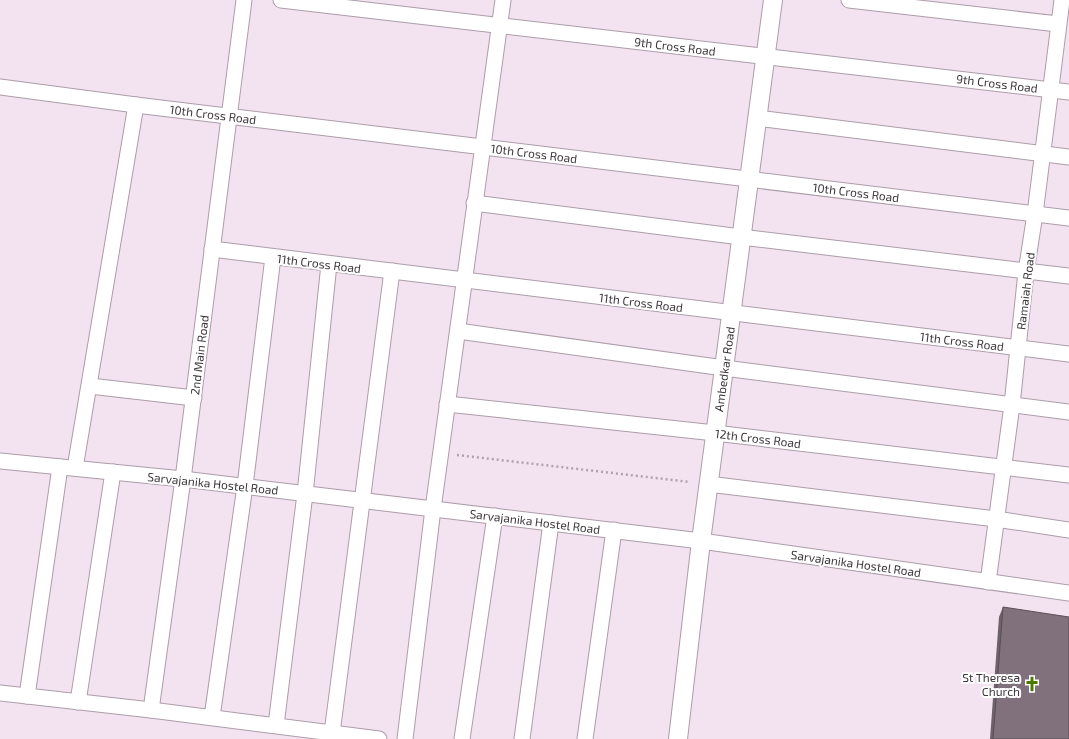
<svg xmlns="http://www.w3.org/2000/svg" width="1069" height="739" viewBox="0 0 1069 739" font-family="'Exo 2',sans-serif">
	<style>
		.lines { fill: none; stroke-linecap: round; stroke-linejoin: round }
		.minor-casing { stroke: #ad9da9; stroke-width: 17 }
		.tertiary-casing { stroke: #ad9da9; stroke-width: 20 }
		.path { stroke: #afa2ac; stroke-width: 2.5; stroke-dasharray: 2 3; stroke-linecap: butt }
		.minor { stroke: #fff; stroke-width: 15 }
		.tertiary { stroke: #fff; stroke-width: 18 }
		.wall { fill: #6e616b }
		.building { fill: #80717c; stroke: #5a4f57 }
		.labels { text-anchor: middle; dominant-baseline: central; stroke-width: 4; stroke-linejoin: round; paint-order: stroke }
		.street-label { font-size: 12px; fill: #3d373c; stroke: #fff }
		.poi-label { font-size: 12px; fill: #3d373c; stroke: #fff; text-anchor: end }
	</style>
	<rect width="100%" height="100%" fill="#f3e2ef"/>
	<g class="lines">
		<defs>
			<g id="minor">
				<polyline points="281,0 1069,92"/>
				<polyline points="849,0 1058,24"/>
				<polyline points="0,87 136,105 1069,218"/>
				<polyline points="757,118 1069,157"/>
				<polyline points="474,203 741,237 1069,276"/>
				<polyline points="212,249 1069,354"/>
				<polyline points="458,331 724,368 1069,412"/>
				<polyline points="90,386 194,398"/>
				<polyline points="447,404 715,433 1069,475"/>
				<polyline points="0,461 183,479 701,541 1069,593"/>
				<polyline points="75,468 136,105"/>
				<polyline points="708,484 996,519 1069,530"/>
				<polyline points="988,582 1012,405 1026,272 1035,214 1062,0"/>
				<polyline points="0,693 151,710 379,739"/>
				<polyline points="27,696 60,467"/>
				<polyline points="78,702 113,472"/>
				<polyline points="151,710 183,479 244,0"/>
				<polyline points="212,717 245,486 273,257"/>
				<polyline points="276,725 305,494 329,264"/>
				<polyline points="332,733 392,271"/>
				<polyline points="405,739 433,509 503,0"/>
				<polyline points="462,739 495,516"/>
				<polyline points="522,739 551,523"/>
				<polyline points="585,739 614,530"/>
			</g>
			<polyline id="tertiary" points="678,739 701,541 773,0"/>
		</defs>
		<!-- minor casing -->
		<use href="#minor" class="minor-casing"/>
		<!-- tertiary casing -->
		<use href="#tertiary" class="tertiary-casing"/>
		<!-- path -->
		<polyline class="path" points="457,455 690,482"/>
		<!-- minor -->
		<use href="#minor" class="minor"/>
		<!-- tertiary -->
		<use href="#tertiary" class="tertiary"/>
	</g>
	<!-- wall -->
	<polygon class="wall" points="1003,607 1069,739 990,739 999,617"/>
	<!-- building -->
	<polygon class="building" points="1003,607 1069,617 1069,739 993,739"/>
	<!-- icons -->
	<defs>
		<symbol id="church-bare" viewBox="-9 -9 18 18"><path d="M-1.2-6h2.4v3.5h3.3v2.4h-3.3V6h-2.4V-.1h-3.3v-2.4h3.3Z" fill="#4b7a00" stroke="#fff" stroke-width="2.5" paint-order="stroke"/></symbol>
	</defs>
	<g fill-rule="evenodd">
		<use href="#church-bare" x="1021" y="673" width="22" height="22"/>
	</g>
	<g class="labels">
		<!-- street labels -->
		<g class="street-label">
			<text transform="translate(675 46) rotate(7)">9th Cross Road</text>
			<text transform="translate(997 83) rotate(7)">9th Cross Road</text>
			<text transform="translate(213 114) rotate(7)">10th Cross Road</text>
			<text transform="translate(534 153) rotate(7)">10th Cross Road</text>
			<text transform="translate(856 192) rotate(7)">10th Cross Road</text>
			<text transform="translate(319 263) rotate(7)">11th Cross Road</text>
			<text transform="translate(1025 291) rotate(-83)">Ramaiah Road</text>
			<text transform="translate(641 302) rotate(7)">11th Cross Road</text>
			<text transform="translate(962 341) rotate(7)">11th Cross Road</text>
			<text transform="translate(199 355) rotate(-83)">2nd Main Road</text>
			<text transform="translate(724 369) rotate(-82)">Ambedkar Road</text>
			<text transform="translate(758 438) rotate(7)">12th Cross Road</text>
			<text transform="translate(213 483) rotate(6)">Sarvajanika Hostel Road</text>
			<text transform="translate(535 521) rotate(7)">Sarvajanika Hostel Road</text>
			<text transform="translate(856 563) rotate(8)">Sarvajanika Hostel Road</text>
		</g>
		<!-- poi labels -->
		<g class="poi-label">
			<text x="1020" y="677">St Theresa<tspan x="1020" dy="14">Church</tspan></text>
		</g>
	</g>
</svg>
